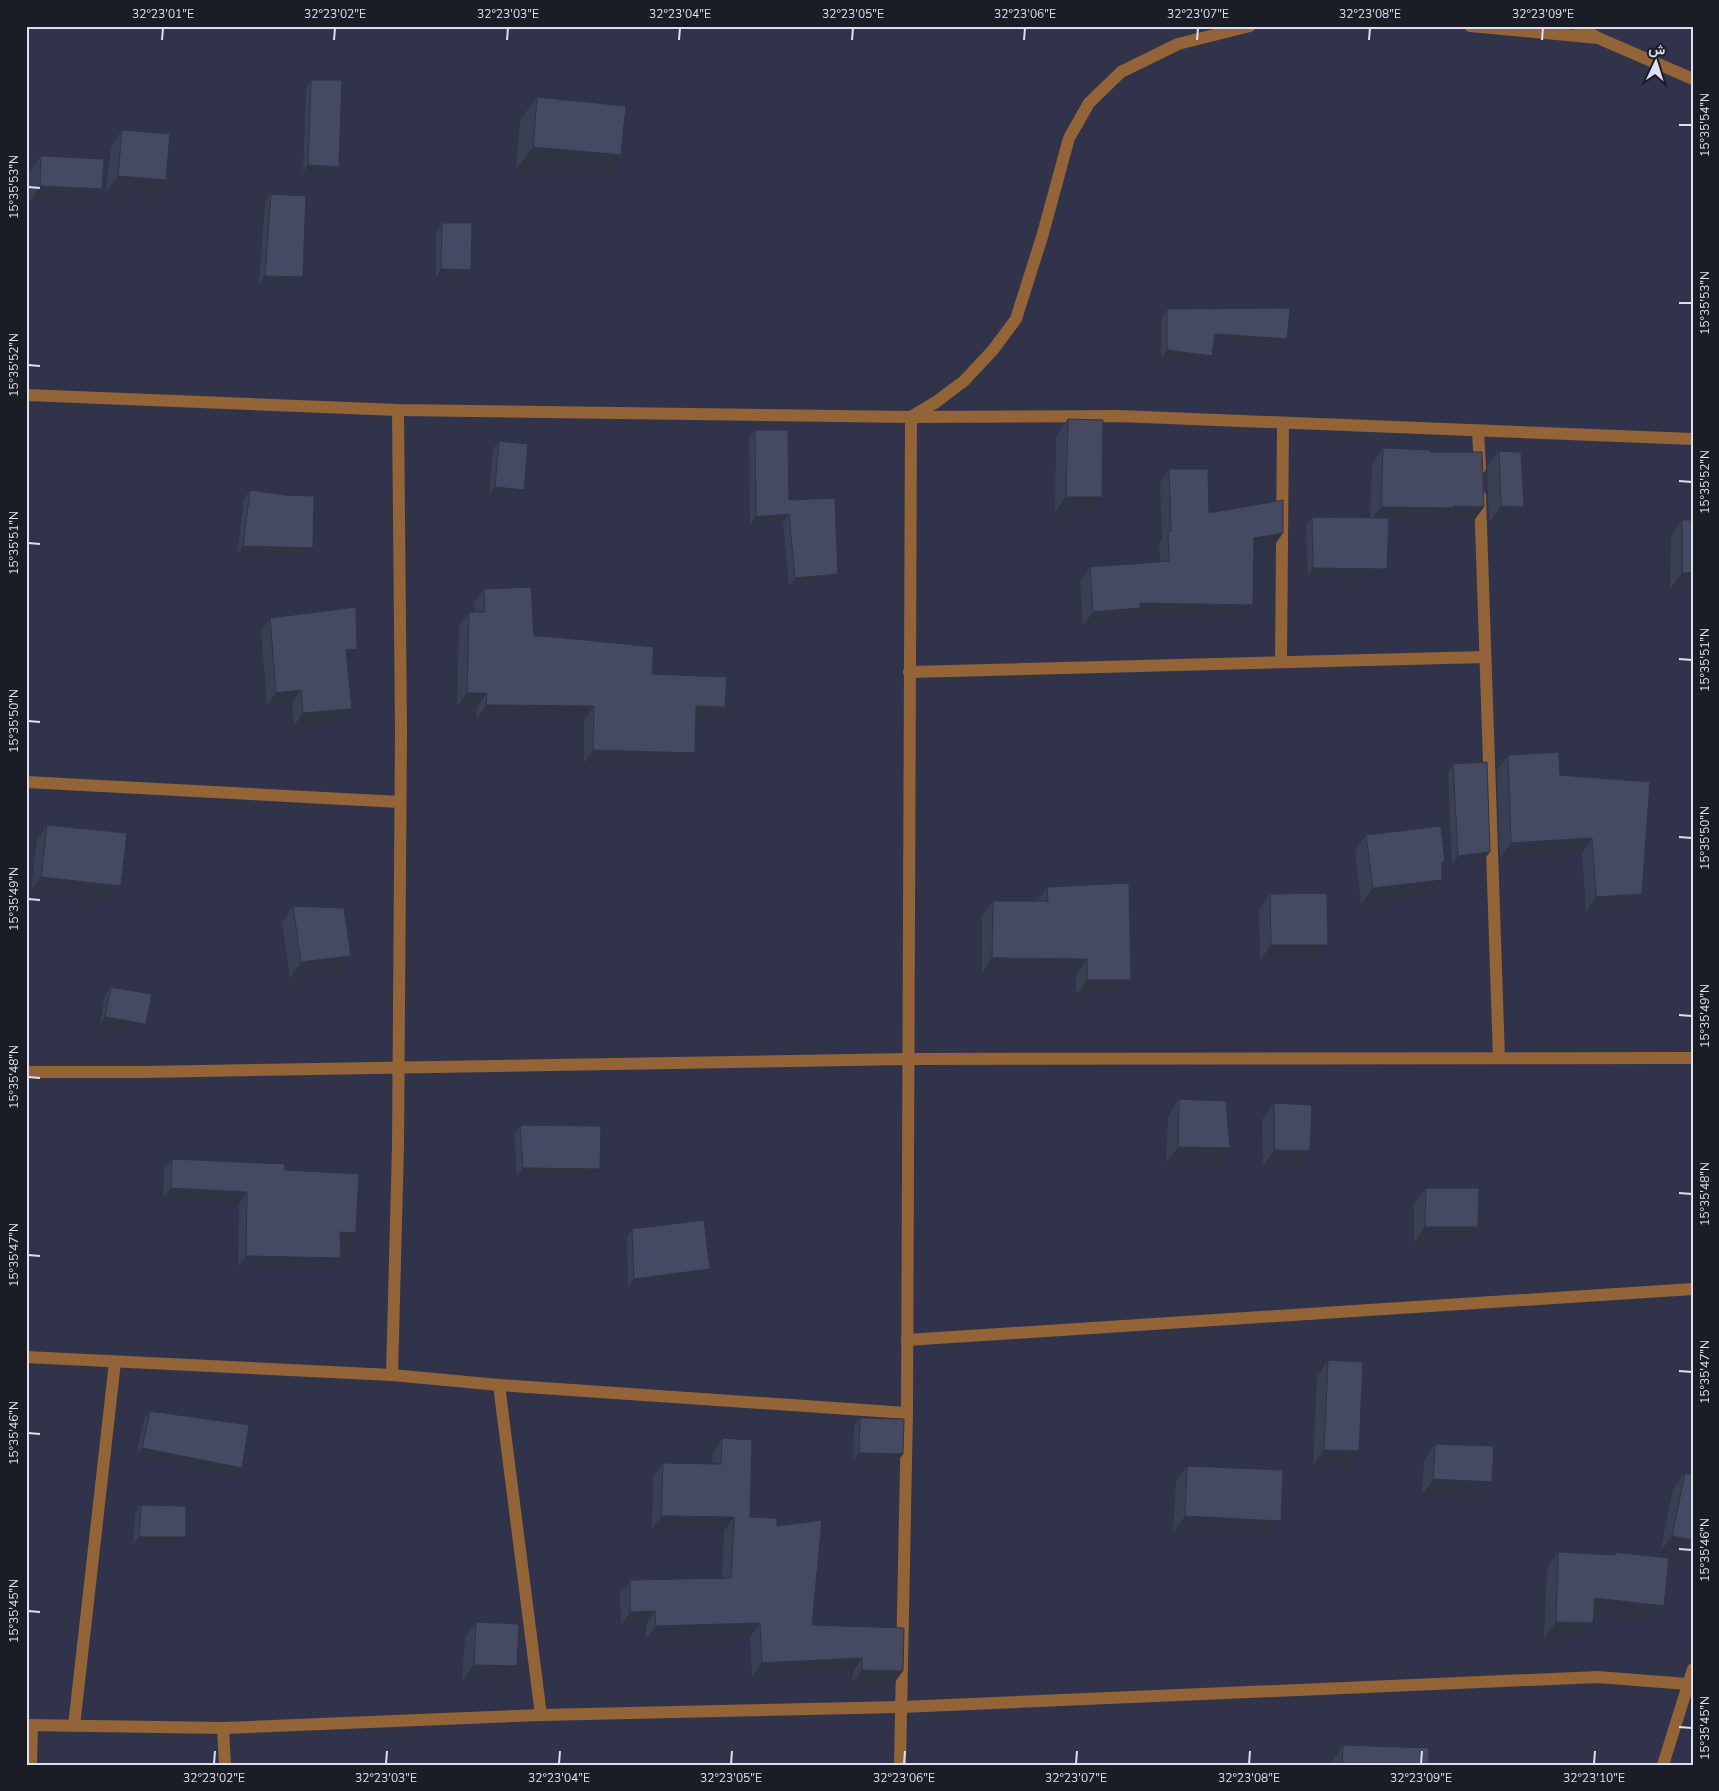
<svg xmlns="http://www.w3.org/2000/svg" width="1719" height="1791" viewBox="0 0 1719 1791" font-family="'Nunito Sans',Vazirmatn,sans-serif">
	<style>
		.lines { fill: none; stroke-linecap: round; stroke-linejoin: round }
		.minor { stroke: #926437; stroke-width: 12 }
		.wall { fill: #3b3f53 }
		.shaded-wall { fill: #303344 }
		.building { fill: #454961; stroke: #303344 }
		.ticks { fill: none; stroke: #dde0ef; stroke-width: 2 }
		.neatline { fill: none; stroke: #dde0ef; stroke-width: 2 }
		.ticks-label { font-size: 12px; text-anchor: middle; fill: #dde0ef }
	</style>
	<rect width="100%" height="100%" fill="#30334a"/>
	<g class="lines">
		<!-- minor -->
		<g class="minor">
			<polyline points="1470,26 1598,38"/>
			<polyline points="1579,26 1598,38 1693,79"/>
			<polyline points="26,395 398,410 911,417 1119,416 1693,439"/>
			<polyline points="1478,431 1480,468"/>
			<polyline points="1480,496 1499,1058"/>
			<polyline points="1281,662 1283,423"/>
			<polyline points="909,672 1485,657"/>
			<polyline points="26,782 400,802"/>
			<polyline points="26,1072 142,1072 907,1059 1693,1058"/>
			<polyline points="907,1340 1693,1289"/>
			<polyline points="26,1357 392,1375 499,1385 907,1413"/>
			<polyline points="392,1375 398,1146 401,731 398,410"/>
			<polyline points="499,1385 541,1715"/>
			<polyline points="26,1725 223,1728 541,1715 902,1707 1598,1677 1687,1684"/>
			<polyline points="74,1726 115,1362"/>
			<polyline points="223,1728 225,1765"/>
			<polyline points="31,1765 32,1725"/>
			<polyline points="900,1765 907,1413 911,417 936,402 964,381 993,350 1016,319 1042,237 1069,138 1089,103 1121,72 1178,44 1250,26"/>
			<polyline points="1663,1765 1693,1669"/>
		</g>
	</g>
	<!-- wall -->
	<g class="wall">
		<polygon points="311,80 339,167 334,175 303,173 306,88"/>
		<polygon points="537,97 621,155 605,179 516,170 520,120"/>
		<polygon points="122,130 166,180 154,196 106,192 111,147"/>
		<polygon points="41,156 102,189 91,205 29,202 29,172"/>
		<polygon points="271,194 297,285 259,284 265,202"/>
		<polygon points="442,223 471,270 465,278 436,278 436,231"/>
		<polygon points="1167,309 1282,347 1214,342 1212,356 1207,364 1161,358 1162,318"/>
		<polygon points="1068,419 1091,514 1055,513 1056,436"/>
		<polygon points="755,430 789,500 832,582 789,586 783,522 750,525 749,438"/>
		<polygon points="499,441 518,498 489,495 493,449"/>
		<polygon points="1383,448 1431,452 1473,522 1445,521 1443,524 1388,523 1387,569 1382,578 1308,576 1306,526 1312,517 1370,518 1372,464"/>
		<polygon points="1499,451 1512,523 1489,522 1487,467"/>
		<polygon points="1169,469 1209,513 1274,546 1253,549 1244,618 1134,616 1131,621 1083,625 1080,580 1090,567 1160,562 1159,544 1162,540 1160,483"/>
		<polygon points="250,490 308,556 237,555 244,499"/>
		<polygon points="1682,520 1693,520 1693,589 1670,589 1671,536"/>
		<polygon points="484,589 534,636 652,674 725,707 716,721 696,720 685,766 584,763 584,720 477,719 477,707 457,706 459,626 469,612 475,612 474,603"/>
		<polygon points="270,618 348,662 343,722 294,726 292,703 267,705 261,631"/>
		<polygon points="1508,755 1560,775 1632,909 1586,912 1582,853 1500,858 1497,770"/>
		<polygon points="1453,764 1484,860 1452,865 1448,773"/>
		<polygon points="47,825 121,886 111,900 31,891 37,839"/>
		<polygon points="1366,835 1442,866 1431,897 1361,904 1355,851"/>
		<polygon points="1047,887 1121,995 1076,995 1076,974 982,973 982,916 993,901 1037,901"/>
		<polygon points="1270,894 1316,961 1260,961 1259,910"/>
		<polygon points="293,906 340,972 290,979 282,922"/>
		<polygon points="111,987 146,1024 141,1032 100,1025 105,995"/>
		<polygon points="1179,1099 1219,1165 1166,1163 1168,1116"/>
		<polygon points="1274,1103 1299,1167 1263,1166 1262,1120"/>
		<polygon points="520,1125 594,1177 517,1177 514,1134"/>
		<polygon points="172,1159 285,1170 348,1245 341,1244 341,1258 333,1269 238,1267 239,1204 163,1199 164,1170"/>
		<polygon points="1426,1188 1478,1227 1467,1244 1414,1243 1414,1204"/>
		<polygon points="632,1229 704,1277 628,1287 627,1237"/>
		<polygon points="1328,1360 1348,1467 1313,1466 1317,1377"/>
		<polygon points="150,1411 236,1477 136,1456 144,1419"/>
		<polygon points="860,1418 897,1463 853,1461 854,1426"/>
		<polygon points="722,1438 750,1517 777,1526 812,1625 904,1628 893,1685 852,1683 853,1672 752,1677 750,1637 646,1639 646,1625 621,1626 620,1594 630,1580 722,1579 724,1531 652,1529 653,1476 663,1463 712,1464 713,1452"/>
		<polygon points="1435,1444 1492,1482 1481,1498 1422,1495 1424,1460"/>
		<polygon points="1187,1466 1281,1521 1270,1537 1173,1533 1176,1482"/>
		<polygon points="1685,1473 1690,1558 1660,1552 1673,1489"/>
		<polygon points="141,1505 186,1537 180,1545 133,1545 135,1514"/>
		<polygon points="1558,1552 1613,1555 1615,1552 1664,1606 1653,1622 1594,1616 1582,1639 1544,1638 1547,1568"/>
		<polygon points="476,1622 517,1666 506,1683 462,1681 465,1638"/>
		<polygon points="1343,1745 1429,1765 1332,1765 1332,1761"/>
	</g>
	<!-- shaded-wall -->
	<g class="shaded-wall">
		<polygon points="533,147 621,155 605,179 516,170"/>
		<polygon points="308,165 339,167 334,175 303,173"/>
		<polygon points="118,176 166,180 154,196 106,192"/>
		<polygon points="40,186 102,189 91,205 29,202"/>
		<polygon points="441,269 471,270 465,278 436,278"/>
		<polygon points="265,276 303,277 297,285 259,284"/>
		<polygon points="1215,334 1287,339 1282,347 1209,342"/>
		<polygon points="1167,350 1212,356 1207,364 1161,358"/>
		<polygon points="495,487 524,490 518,498 489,495"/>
		<polygon points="1066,497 1102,497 1091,514 1055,513"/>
		<polygon points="1454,506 1484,507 1473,522 1445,521 1443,524 1370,522 1381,507"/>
		<polygon points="1501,506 1524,507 1512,523 1489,522"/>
		<polygon points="789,514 783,522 750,525 756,517"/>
		<polygon points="1283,533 1274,546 1244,551 1254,538"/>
		<polygon points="243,546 313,548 308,556 237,555"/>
		<polygon points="1313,568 1387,569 1382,578 1308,576"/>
		<polygon points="1682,573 1693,573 1693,589 1670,589"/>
		<polygon points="838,574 832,582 789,586 795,578"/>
		<polygon points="1140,603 1253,605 1244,618 1134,616 1131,621 1083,625 1093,612"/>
		<polygon points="357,649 348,662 337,662 346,650"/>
		<polygon points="301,690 292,703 267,705 276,693"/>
		<polygon points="467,693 487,693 477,707 457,706"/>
		<polygon points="486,705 594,706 584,720 477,719"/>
		<polygon points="696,706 725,707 716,721 686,719"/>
		<polygon points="352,709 343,722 294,726 303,713"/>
		<polygon points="593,750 695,753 685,766 584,763"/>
		<polygon points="1592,838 1582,853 1500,858 1511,843"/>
		<polygon points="1490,852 1484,860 1452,865 1458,856"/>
		<polygon points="41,877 121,886 111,900 31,891"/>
		<polygon points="1442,880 1431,897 1361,904 1373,888"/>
		<polygon points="1642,894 1632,909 1586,912 1596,897"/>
		<polygon points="1271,945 1328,945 1316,961 1260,961"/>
		<polygon points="351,956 340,972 290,979 301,962"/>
		<polygon points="992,958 1087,959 1076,974 982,973"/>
		<polygon points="1087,980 1131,980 1121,995 1076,995"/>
		<polygon points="105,1017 146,1024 141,1032 100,1025"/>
		<polygon points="1178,1147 1230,1148 1219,1165 1166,1163"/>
		<polygon points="1274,1150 1310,1151 1299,1167 1263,1166"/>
		<polygon points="523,1168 600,1169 594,1177 517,1177"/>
		<polygon points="171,1188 247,1192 239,1204 163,1199"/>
		<polygon points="1425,1227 1478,1227 1467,1244 1414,1243"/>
		<polygon points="340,1232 356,1233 348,1245 332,1244"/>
		<polygon points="246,1256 341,1258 333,1269 238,1267"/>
		<polygon points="710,1269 704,1277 628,1287 634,1279"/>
		<polygon points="142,1448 242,1468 236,1477 136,1456"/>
		<polygon points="1324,1450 1359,1451 1348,1467 1313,1466"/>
		<polygon points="859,1453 903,1454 897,1463 853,1461"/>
		<polygon points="1433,1479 1492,1482 1481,1498 1422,1495"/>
		<polygon points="661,1516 734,1517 724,1531 652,1529"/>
		<polygon points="1185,1516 1281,1521 1270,1537 1173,1533"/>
		<polygon points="1672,1536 1693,1540 1693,1553 1690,1558 1660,1552"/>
		<polygon points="139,1537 186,1537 180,1545 133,1545"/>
		<polygon points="1595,1598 1664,1606 1653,1622 1583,1615"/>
		<polygon points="655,1611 646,1625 621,1626 630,1612"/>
		<polygon points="1556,1622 1593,1623 1582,1639 1544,1638"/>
		<polygon points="760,1623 750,1637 646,1639 656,1626"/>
		<polygon points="862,1658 853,1672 752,1677 762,1663"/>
		<polygon points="474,1665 517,1666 506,1683 462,1681"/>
		<polygon points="862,1670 903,1671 893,1685 852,1683"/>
	</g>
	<!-- building -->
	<g class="building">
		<polygon points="311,80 342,80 339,167 308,165"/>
		<polygon points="537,97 626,106 621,155 533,147"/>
		<polygon points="122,130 170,134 166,180 118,176"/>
		<polygon points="41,156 104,159 102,189 40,186"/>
		<polygon points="271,194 306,196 303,277 265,276"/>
		<polygon points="442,223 472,223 471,270 441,269"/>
		<polygon points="1290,308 1287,339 1215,334 1212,356 1167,350 1167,309"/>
		<polygon points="1068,419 1103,420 1102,497 1066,497"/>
		<polygon points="755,430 788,430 789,500 835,498 838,574 795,578 789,514 756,517"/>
		<polygon points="499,441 528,444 524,490 495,487"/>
		<polygon points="1383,448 1431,450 1431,452 1482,452 1484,507 1454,506 1454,508 1381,507"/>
		<polygon points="1499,451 1521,452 1524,507 1501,506"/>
		<polygon points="1169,469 1208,469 1209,513 1283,500 1283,533 1254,538 1253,605 1140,603 1140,608 1093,612 1090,567 1169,561 1168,531 1171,531"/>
		<polygon points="250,490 286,495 314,496 313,548 243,546"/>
		<polygon points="1312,517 1389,518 1387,569 1313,568"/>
		<rect x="1682" y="520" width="11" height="53"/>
		<polygon points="531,587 534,636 555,637 654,647 652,674 727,677 725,707 696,706 695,753 593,750 594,706 486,705 487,693 467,693 469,612 485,612 484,589"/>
		<polygon points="356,607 357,649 346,650 352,709 303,713 301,690 276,693 270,618"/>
		<polygon points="1559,752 1560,775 1650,782 1642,894 1596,897 1592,838 1511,843 1508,755"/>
		<polygon points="1487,762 1490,852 1458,856 1453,764"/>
		<polygon points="47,825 127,833 121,886 41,877"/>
		<polygon points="1441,826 1445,862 1442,862 1442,880 1373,888 1366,835"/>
		<polygon points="1129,883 1131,980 1087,980 1087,959 992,958 993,901 1048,901 1047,887"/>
		<polygon points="1327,893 1328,945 1271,945 1270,894"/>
		<polygon points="293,906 344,908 351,956 301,962"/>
		<polygon points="111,987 152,994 146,1024 105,1017"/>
		<polygon points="1179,1099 1226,1101 1230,1148 1178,1147"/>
		<polygon points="1274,1103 1312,1105 1310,1151 1274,1150"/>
		<polygon points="520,1125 601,1126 600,1169 523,1168"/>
		<polygon points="172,1159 285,1164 285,1170 359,1174 356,1233 340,1232 341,1258 246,1256 247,1192 171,1188"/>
		<polygon points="1426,1188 1479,1188 1478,1227 1425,1227"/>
		<polygon points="704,1220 710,1269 634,1279 632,1229"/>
		<polygon points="1328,1360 1363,1362 1359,1451 1324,1450"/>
		<polygon points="150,1411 249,1425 242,1468 142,1448"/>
		<polygon points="860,1418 904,1419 903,1454 859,1453"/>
		<polygon points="722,1438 752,1440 750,1517 777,1518 777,1526 822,1520 812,1625 904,1628 903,1671 862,1670 862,1658 762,1663 760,1623 656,1626 655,1611 630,1612 630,1580 731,1578 734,1517 661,1516 663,1463 721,1464"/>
		<polygon points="1435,1444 1494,1446 1492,1482 1433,1479"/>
		<polygon points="1187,1466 1283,1470 1281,1521 1185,1516"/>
		<polygon points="1685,1473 1693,1475 1693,1540 1672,1536"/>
		<polygon points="141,1505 186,1506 186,1537 139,1537"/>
		<polygon points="1558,1552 1615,1555 1615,1552 1669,1558 1664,1606 1595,1598 1593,1623 1556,1622"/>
		<polygon points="476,1622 519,1624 517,1666 474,1665"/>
		<polygon points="1343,1745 1429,1748 1429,1765 1342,1765"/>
		<polygon points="1049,1763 1105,1765 1049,1765"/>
	</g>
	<!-- ticks -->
	<path class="ticks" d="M 162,40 L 163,28M 334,40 L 335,28M 507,40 L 508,28M 679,40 L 680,28M 852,40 L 853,28M 1024,40 L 1025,28M 1197,40 L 1198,28M 1369,40 L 1370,28M 1542,40 L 1543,28M 1679,125 L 1692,125M 28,187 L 40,188M 1679,303 L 1692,303M 28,365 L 40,366M 1679,481 L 1692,482M 28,543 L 40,544M 1679,659 L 1692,660M 28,721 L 40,722M 1679,837 L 1692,838M 28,899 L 40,900M 1679,1015 L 1692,1016M 28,1077 L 40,1078M 1679,1193 L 1692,1194M 28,1255 L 40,1256M 1679,1371 L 1692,1372M 28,1433 L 40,1434M 1679,1549 L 1692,1550M 28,1611 L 40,1612M 1679,1727 L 1692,1728M 214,1764 L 215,1751M 386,1764 L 387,1751M 559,1764 L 560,1751M 731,1764 L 732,1751M 904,1764 L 905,1751M 1076,1764 L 1077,1751M 1249,1764 L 1250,1751M 1421,1764 L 1422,1751M 1594,1764 L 1595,1751"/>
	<!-- border -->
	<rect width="1719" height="1791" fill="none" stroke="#1a1c26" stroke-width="55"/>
	<!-- north arrow -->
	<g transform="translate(1656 62) rotate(4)" stroke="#1a1c26" stroke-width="4" paint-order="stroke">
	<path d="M0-4L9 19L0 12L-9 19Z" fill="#dde0ef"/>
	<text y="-8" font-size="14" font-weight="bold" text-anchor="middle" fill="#dde0ef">ش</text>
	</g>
	<rect x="28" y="28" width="1664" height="1736" class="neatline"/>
	<g class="ticks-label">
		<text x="163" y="18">32°23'01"E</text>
		<text x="335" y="18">32°23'02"E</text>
		<text x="508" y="18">32°23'03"E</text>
		<text x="680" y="18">32°23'04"E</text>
		<text x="853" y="18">32°23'05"E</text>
		<text x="1025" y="18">32°23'06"E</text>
		<text x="1198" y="18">32°23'07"E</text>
		<text x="1370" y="18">32°23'08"E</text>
		<text x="1543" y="18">32°23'09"E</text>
		<text transform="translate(1705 125) rotate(-90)" y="4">15°35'54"N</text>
		<text transform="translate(14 187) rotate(-90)" y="4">15°35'53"N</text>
		<text transform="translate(1705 303) rotate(-90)" y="4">15°35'53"N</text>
		<text transform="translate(14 365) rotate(-90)" y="4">15°35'52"N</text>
		<text transform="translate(1705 482) rotate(-90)" y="4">15°35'52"N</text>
		<text transform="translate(14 543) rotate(-90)" y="4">15°35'51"N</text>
		<text transform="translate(1705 660) rotate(-90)" y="4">15°35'51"N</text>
		<text transform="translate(14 721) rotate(-90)" y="4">15°35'50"N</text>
		<text transform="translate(1705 838) rotate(-90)" y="4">15°35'50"N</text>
		<text transform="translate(14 899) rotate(-90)" y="4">15°35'49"N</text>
		<text transform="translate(1705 1016) rotate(-90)" y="4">15°35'49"N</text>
		<text transform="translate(14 1077) rotate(-90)" y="4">15°35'48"N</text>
		<text transform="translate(1705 1194) rotate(-90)" y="4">15°35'48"N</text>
		<text transform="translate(14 1255) rotate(-90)" y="4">15°35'47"N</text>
		<text transform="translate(1705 1372) rotate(-90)" y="4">15°35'47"N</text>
		<text transform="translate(14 1433) rotate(-90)" y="4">15°35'46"N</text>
		<text transform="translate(1705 1550) rotate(-90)" y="4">15°35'46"N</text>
		<text transform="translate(14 1611) rotate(-90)" y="4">15°35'45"N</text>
		<text transform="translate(1705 1728) rotate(-90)" y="4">15°35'45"N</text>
		<text x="214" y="1782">32°23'02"E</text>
		<text x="386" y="1782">32°23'03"E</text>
		<text x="559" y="1782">32°23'04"E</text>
		<text x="731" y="1782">32°23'05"E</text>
		<text x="904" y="1782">32°23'06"E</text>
		<text x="1076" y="1782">32°23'07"E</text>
		<text x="1249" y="1782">32°23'08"E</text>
		<text x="1421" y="1782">32°23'09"E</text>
		<text x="1594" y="1782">32°23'10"E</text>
	</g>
</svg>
